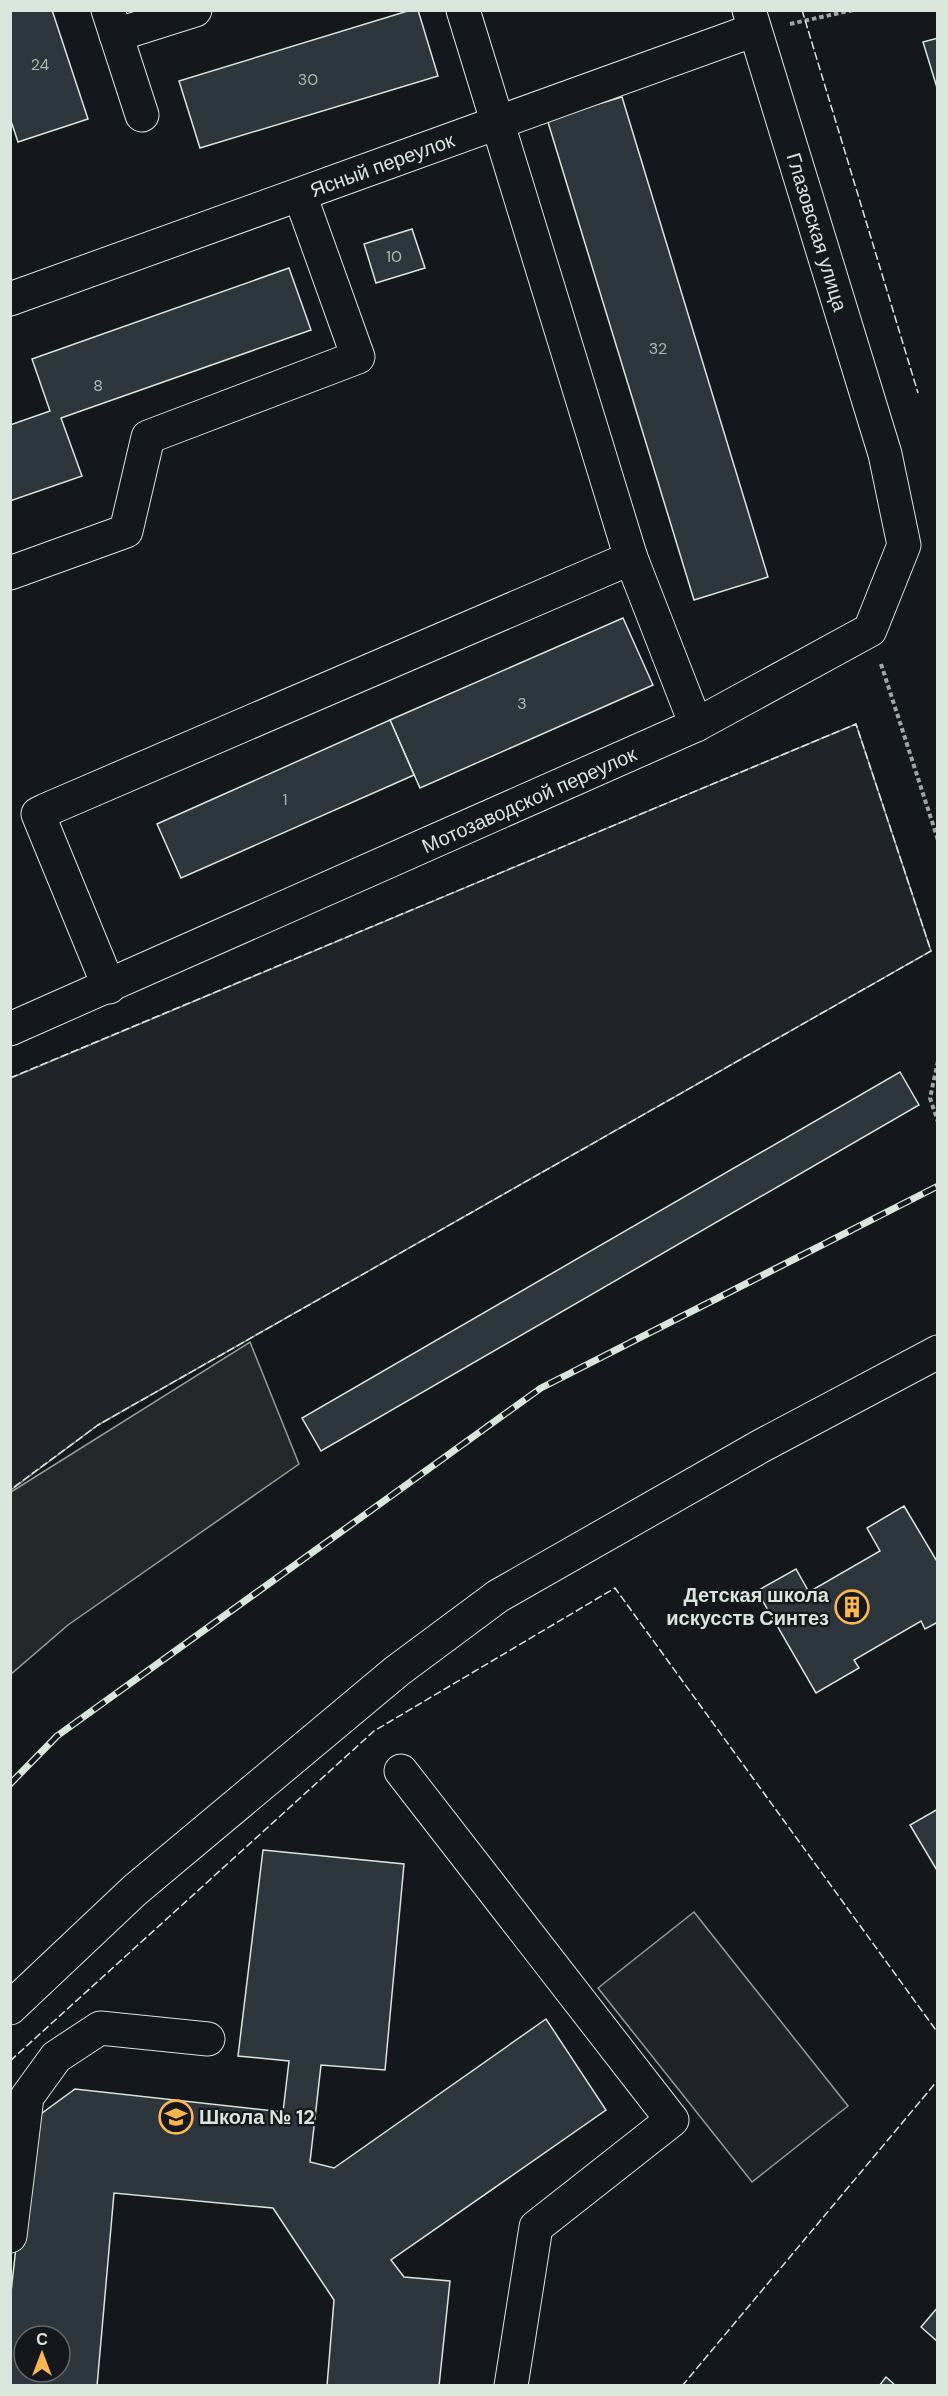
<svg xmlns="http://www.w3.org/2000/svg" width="948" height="2396" viewBox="0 0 948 2396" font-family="'DM Sans',sans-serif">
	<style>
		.green { fill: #202428; stroke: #939e99; stroke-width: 1.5 }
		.parking { fill: #24282b; stroke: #939e99; stroke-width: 1.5 }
		.building { fill: #2c363c; stroke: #d8e6dc; stroke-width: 1.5; fill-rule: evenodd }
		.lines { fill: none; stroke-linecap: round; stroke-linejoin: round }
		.minor-casing { stroke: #d8e6dc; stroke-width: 35 }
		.path { stroke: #9da8a2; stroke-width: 4; stroke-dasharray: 4.5 3; stroke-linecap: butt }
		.minor { stroke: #14181c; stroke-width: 33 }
		.rail-casing { stroke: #d8e6dc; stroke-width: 7 }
		.rail { stroke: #14181c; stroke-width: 4.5; stroke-dasharray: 14; stroke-linecap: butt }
		.fence { stroke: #d8e6dc; stroke-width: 1.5; stroke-dasharray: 8 3; stroke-linecap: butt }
		.labels { text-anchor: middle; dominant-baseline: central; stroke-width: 4.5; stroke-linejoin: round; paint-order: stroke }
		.number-label { font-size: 16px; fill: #adbab4 }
		.street-label { font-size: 20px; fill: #d8e6dc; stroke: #14181c }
		.poi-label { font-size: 20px; font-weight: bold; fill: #d8e6dc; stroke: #14181c; text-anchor: end }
	</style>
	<rect width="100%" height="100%" fill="#14181c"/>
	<!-- green -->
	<g class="green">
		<polygon points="856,724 931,951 98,1425 11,1490 11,1078"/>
		<polygon points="694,1912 848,2106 752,2182 598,1988"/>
	</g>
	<!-- parking -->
	<polygon class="parking" points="250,1342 299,1464 68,1625 11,1674 11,1492"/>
	<!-- building -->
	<g class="building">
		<polygon points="10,10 52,10 88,119 18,142 10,118"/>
		<polygon points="411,10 418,10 438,76 200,148 179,81"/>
		<polygon points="938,38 938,91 923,42"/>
		<polygon points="622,97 768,577 694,600 547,119"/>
		<polygon points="412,229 425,268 376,283 364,244"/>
		<polygon points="289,268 311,330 61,418 82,476 10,501 10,425 50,411 32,359"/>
		<polygon points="623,618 653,685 420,788 390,720"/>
		<polygon points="390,720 414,775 181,878 157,824"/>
		<polygon points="900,1072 919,1105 321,1451 302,1418"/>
		<polygon points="904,1506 938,1563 938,1622 925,1629 921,1621 854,1660 859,1668 816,1693 757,1591 796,1569 809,1592 880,1551 867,1528"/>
		<polygon points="938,1809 938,1872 910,1825"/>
		<path d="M 263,1850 L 404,1864 L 385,2070 L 321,2065 L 310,2162 L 334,2168 L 546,2019 L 606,2110 L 391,2260 L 404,2277 L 450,2281 L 439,2386 L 327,2386 L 334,2300 L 273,2208 L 114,2193 L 97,2386 L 10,2386 L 10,2301 L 30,2122 L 75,2089 L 283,2112 L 289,2061 L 238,2056 ZM 24,2336 L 60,2336 L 60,2372 L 24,2372 Z"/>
		<polygon points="938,2307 938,2342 921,2327"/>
		<polygon points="886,2377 896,2386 879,2386"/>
	</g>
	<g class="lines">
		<defs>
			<g id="minor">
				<polyline points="108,10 142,115"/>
				<polyline points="463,10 631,558"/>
				<polyline points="116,35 195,10"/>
				<polyline points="10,299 754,30"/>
				<polyline points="10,573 126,531 148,437 358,357 300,195"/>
				<polyline points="109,987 38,814 46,810 631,558 696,725"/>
				<polyline points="10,1029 696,725 870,630 904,545 885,454 749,10"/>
				<polyline points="401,1771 672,2120 536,2227 511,2386"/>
				<polyline points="10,2008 135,1890 397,1671 498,1596 761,1446 938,1352"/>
				<polyline points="10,2236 27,2097 56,2057 100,2028 208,2039"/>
			</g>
		</defs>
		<!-- minor casing -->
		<use href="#minor" class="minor-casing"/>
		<!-- path -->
		<g class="path">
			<polyline points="790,24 853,10"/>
			<polyline points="881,664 938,840"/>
			<polyline points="938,1061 930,1098 938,1122"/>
		</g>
		<!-- minor -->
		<use href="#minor" class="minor"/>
		<defs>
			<polyline id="rail" points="10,1784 57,1736 541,1388 938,1186"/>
		</defs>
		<!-- rail casing -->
		<use href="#rail" class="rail-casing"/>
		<!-- rail -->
		<use href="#rail" class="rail"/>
		<!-- fence -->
		<g class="fence">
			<polyline points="802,10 918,393"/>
			<polyline points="10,1078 856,724 931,951 98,1425 10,1490"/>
			<polyline points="10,2061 374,1731 615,1588 938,2033"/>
			<polyline points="682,2386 938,2080"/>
		</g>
	</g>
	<!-- icons -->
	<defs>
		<symbol id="building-ring" viewBox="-11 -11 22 22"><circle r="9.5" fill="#14181c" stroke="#ffb74d" stroke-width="1.5"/><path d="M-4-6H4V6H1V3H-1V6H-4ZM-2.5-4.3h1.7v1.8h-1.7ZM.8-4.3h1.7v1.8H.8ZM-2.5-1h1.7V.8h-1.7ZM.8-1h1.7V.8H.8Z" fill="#ffb74d"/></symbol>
		<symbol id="school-ring" viewBox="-11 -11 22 22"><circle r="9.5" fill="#14181c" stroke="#ffb74d" stroke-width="1.5"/><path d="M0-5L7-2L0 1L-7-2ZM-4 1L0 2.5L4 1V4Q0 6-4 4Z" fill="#ffb74d"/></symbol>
	</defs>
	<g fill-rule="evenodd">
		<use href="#building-ring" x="833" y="1588" width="38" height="38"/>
		<use href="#school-ring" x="157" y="2098" width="38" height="38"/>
	</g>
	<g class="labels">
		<!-- number labels -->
		<g class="number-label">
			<text x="40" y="64">24</text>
			<text x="308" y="79">30</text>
			<text x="394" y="256">10</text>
			<text x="658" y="348">32</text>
			<text x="98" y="385">8</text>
			<text x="522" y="703">3</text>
			<text x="285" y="799">1</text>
		</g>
		<!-- street labels -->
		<g class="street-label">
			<text transform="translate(382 165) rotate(-20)">Ясный переулок</text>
			<text transform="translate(817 232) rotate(73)">Глазовская улица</text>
			<text transform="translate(529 800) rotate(-24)">Мотозаводской переулок</text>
		</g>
		<!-- poi labels -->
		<g class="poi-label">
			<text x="829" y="1595">Детская школа<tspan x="829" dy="23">искусств Синтез</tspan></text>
			<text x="199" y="2117" text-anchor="start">Школа № 12</text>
		</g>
	</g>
	<!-- border -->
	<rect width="948" height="2396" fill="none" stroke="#d8e6dc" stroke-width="24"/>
	<!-- north arrow -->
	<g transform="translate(42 2354)"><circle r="28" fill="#14181c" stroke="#626a69" stroke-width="1.5"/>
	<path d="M0-4.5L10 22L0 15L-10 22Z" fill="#ffb74d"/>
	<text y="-9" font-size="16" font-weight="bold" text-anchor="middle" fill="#d8e6dc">С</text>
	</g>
</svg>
